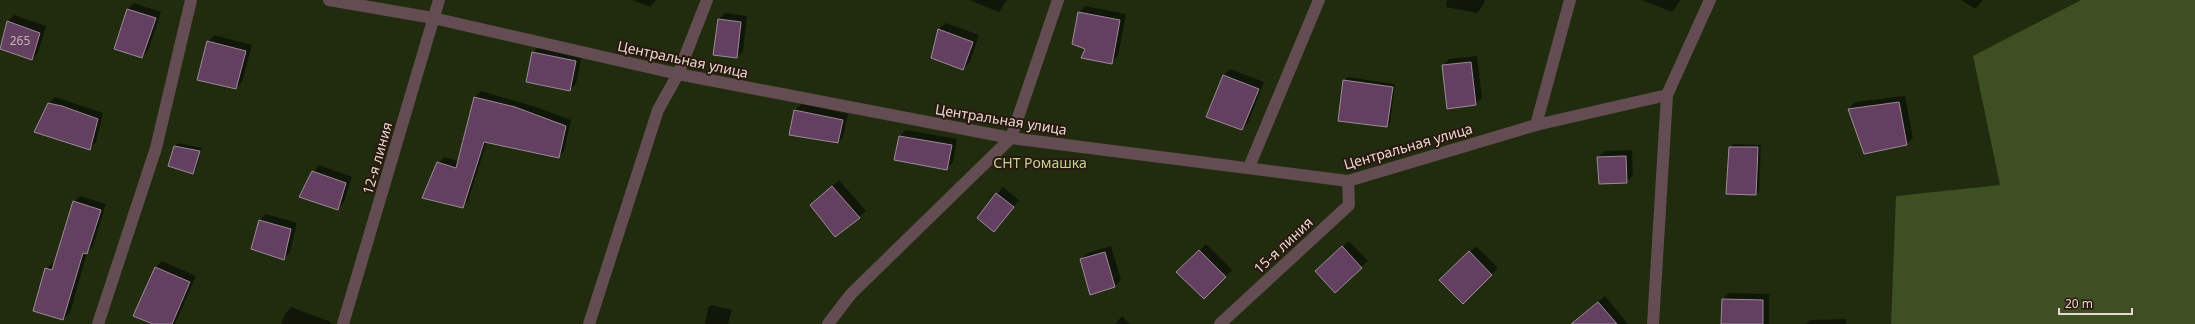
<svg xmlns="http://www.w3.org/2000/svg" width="2195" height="324" viewBox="0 0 2195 324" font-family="'Noto Sans',sans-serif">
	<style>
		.green { fill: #212c0f }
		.forest { fill: #3e4f22 }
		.shadow { fill: #0007 }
		.building { fill: #633f60; stroke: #9d8a9b }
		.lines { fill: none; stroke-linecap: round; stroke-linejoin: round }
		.minor { stroke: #634c52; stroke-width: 12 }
		.labels { text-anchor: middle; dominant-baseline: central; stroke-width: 4; stroke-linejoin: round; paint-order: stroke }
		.number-label { font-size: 12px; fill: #c4b2b5 }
		.street-label { font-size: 14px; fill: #e4d8d1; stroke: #2a180f }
		.park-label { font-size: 14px; fill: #bad78e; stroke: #2a180f }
	</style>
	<rect width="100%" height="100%" fill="#2a180f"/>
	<!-- green -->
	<polygon class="green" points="0,0 2081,0 1973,56 2001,185 1897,196 1891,324 0,324"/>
	<!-- forest -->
	<polygon class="forest" points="2081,0 2195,0 2195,324 1891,324 1896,196 2000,185 1973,56"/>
	<!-- shadow -->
	<g class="shadow">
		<polygon points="632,0 656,0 650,7"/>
		<polygon points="969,0 1007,0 999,12"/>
		<polygon points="1447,0 1485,0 1483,6 1477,13 1446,7"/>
		<polygon points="1641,0 1681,0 1672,12"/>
		<polygon points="1961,0 1983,0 1975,9"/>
		<polygon points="134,3 161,12 148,51 142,57 115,48 128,9"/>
		<polygon points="1085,6 1126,14 1118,56 1111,62 1086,48 1079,13"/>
		<polygon points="725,13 747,16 743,51 737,57 719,19"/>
		<polygon points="14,15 46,26 38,53 32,59 8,21"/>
		<polygon points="946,23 979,35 970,62 963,69 932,57 939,29"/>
		<polygon points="214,35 252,45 242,82 236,88 208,42"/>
		<polygon points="540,46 582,55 576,84 569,90 533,52"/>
		<polygon points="1477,56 1482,98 1476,104 1443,65 1449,59"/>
		<polygon points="1230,69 1264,82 1248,123 1242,129 1208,116 1224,75"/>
		<polygon points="1348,77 1395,84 1390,123 1387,126 1344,81"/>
		<polygon points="481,91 536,107 571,120 564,151 559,157 487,141 468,201 462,207 438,163 444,157 458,161 475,97"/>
		<polygon points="1905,96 1913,138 1906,144 1865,153 1849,109 1855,102"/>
		<polygon points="55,97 103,113 96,142 89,149 48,104"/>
		<polygon points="802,104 848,114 843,137 837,144 790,134 795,110"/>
		<polygon points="906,130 957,139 953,162 947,169 900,136"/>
		<polygon points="178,143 202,148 196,169 193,173 175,146"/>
		<polygon points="1733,144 1761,145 1759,191 1756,194 1730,148"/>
		<polygon points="1632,150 1633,175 1627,182 1598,157 1605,151"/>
		<polygon points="319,165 352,177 344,202 338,209 313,172"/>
		<polygon points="839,180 866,211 835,235 818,199"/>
		<polygon points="1003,187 1019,200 994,230 997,194"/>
		<polygon points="80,196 106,204 93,246 87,253 70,313 63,319 46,269 53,262 55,263 74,202"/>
		<polygon points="266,214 297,223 290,252 284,258 260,220"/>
		<polygon points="1349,241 1368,261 1361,267 1322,265"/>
		<polygon points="1206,244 1232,270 1204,298 1178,272"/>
		<polygon points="1111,246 1121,280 1115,286 1091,293 1081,259 1087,253"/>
		<polygon points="1476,246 1498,268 1463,303 1441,280"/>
		<polygon points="162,261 196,276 175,324 155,324 155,268"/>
		<polygon points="1729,293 1769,294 1769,324 1722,324 1723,299"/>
		<polygon points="1605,296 1628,324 1583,324 1578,319"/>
		<polygon points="711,305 732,310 728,324 705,324 708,308"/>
		<polygon points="291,307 331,322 330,324 281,324 285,314"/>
		<polygon points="1122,316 1130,324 1115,324"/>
		<polygon points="1846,319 1846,324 1806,324 1810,320"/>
	</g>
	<!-- building -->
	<g class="building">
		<polygon points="127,9 156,18 142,58 114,49"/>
		<polygon points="1078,12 1120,20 1112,64 1081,58 1085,49 1072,44"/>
		<polygon points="718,19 741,22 737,58 713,55"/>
		<polygon points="7,21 40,33 32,60 0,49"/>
		<polygon points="938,29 973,42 963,70 931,58"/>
		<polygon points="207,41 246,51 236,89 197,80"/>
		<polygon points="532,52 576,61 570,91 526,82"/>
		<polygon points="1471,62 1476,105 1447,109 1442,65"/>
		<polygon points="1223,75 1259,89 1242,130 1206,117"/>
		<polygon points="1343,80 1393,87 1387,127 1338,121"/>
		<polygon points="474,97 515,107 566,126 559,158 484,142 463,208 422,198 437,162 456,168"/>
		<polygon points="1899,102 1907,145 1864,154 1848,109"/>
		<polygon points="48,103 62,106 98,119 90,150 34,132"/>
		<polygon points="794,110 843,120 838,143 789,135"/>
		<polygon points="899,136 952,145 947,170 894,160"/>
		<polygon points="174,146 200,151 193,174 168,166"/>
		<polygon points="1729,147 1758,147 1756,195 1726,194"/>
		<polygon points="1626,156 1627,183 1599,184 1597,157"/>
		<polygon points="312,171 346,183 338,210 299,197"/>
		<polygon points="832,186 860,218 835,237 810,205"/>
		<polygon points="996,193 1014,207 994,232 977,218"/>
		<polygon points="73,201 101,210 87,254 83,253 63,320 33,311 45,268 52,270"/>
		<polygon points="259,220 291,229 284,260 251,249"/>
		<polygon points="1342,246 1362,268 1335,293 1315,271"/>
		<polygon points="1199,250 1226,277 1204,299 1176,272"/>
		<polygon points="1469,251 1492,275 1463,304 1439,280"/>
		<polygon points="1105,252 1115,287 1090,295 1080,259"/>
		<polygon points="155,267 190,282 172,324 153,324 133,316"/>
		<polygon points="1722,299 1763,300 1763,324 1721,324"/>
		<polygon points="1598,302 1617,324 1571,324"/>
	</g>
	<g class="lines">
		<!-- minor -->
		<g class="minor">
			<polyline points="329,0 433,18 678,74 1011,138 1348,181 1536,125 1667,95"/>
			<polyline points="1536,125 1570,0"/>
			<polyline points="1249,167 1319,0"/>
			<polyline points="98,324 156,148 191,0"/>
			<polyline points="343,324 439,0"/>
			<polyline points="589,324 658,110 678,74 707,0"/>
			<polyline points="828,324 851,294 1011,138 1058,0"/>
			<polyline points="1220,324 1349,205 1348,181"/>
			<polyline points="1653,324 1667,95 1710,0"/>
		</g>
	</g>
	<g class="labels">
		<!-- number labels -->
		<g class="number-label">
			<text x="20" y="40">265</text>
		</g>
		<!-- street labels -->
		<g class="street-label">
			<text transform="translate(683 59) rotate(12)">Центральная улица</text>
			<text transform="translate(1001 119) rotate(9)">Центральная улица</text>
			<text transform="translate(1408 146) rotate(-16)">Центральная улица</text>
			<text transform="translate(377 158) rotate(-74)">12-я линия</text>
			<text transform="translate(1283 245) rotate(-43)">15-я линия</text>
		</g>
		<!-- park labels -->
		<g class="park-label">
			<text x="1040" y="162">СНТ Ромашка</text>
		</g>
	</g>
	<!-- scale -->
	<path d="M2059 308v6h73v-6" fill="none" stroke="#e4d8d1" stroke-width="2"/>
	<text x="2065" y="308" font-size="12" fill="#e4d8d1" stroke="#2a180f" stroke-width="3" paint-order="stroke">20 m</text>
</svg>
